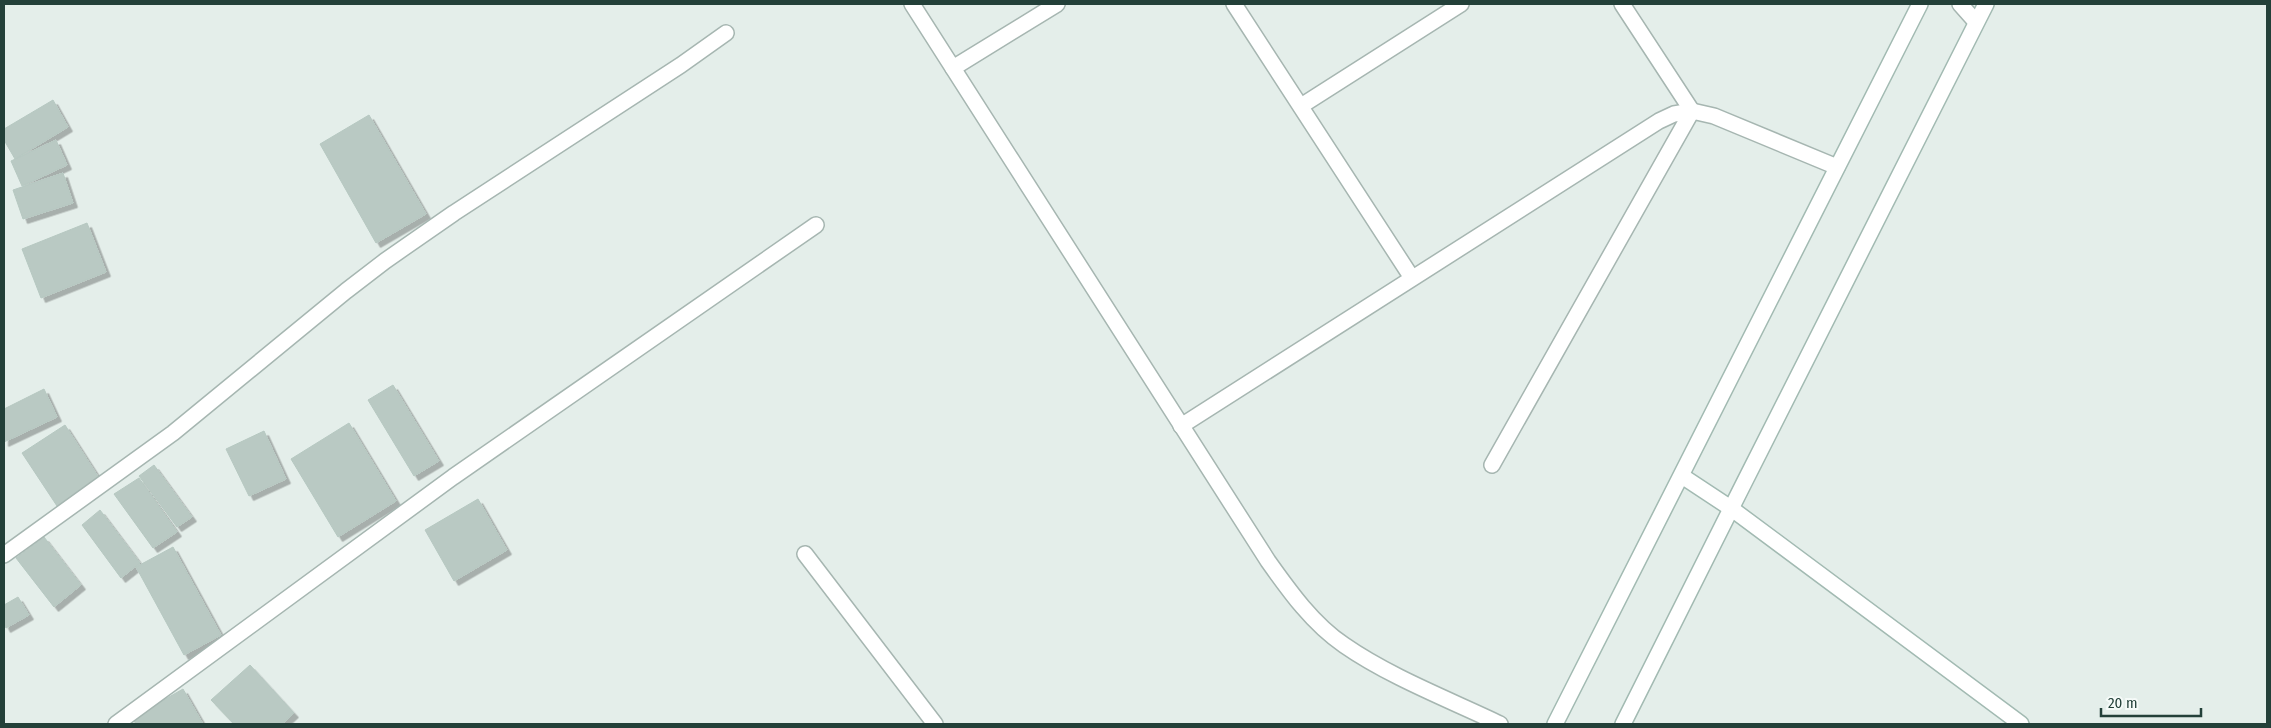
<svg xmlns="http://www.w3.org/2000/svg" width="2271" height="728" viewBox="0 0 2271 728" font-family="'Fira Sans Condensed',sans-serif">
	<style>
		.building { fill: #b9c9c3; stroke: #b6c8c1; filter: url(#shadow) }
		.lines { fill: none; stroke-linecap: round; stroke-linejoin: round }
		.street-casing { stroke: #a6b6b1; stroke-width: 18 }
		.secondary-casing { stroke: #a2bab2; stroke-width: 18 }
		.street { stroke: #fff; stroke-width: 15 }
		.secondary { stroke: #fff; stroke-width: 15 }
	</style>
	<defs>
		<filter id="shadow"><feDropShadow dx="4.5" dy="4.5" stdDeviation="0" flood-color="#0004"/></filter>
	</defs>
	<rect width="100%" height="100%" fill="#e4eeea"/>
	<!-- building -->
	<g class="building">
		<polygon points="53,100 68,127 15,159 4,140 4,129"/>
		<polygon points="369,115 426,214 376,243 320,144"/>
		<polygon points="56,140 67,165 22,186 11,161"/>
		<polygon points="63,173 73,203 23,219 13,190"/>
		<polygon points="87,223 106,272 41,298 22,249"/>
		<polygon points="393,385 439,461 414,476 368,400"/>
		<polygon points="44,389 57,417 4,442 4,409"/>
		<polygon points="349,423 396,501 338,537 291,459"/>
		<polygon points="65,425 99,478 57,506 22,453"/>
		<polygon points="264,431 286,479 249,496 226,449"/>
		<polygon points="154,465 192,517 177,527 139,476"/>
		<polygon points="139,478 177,532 153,548 114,494"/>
		<polygon points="478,499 507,550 454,581 425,530"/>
		<polygon points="100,510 140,563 121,578 82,525"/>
		<polygon points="44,537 81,585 54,607 16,558"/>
		<polygon points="173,547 221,635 184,655 136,567"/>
		<polygon points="18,597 29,615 6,628 4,624 4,605"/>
		<polygon points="250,665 294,713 282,724 234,724 211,700"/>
		<polygon points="183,689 203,724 136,724 132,718"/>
	</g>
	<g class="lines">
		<defs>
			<g id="street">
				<path d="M 912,4 L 1268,561 C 1290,592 1313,624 1344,645 C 1390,677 1450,700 1500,724"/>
				<polyline points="1234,4 1412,278"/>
				<polyline points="1960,4 1976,22"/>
				<polyline points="953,68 1057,4"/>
				<polyline points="1301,106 1461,4"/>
				<polyline points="1181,426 1659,121 1674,114 1692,111 1714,116 1837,167"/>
				<polyline points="1492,465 1692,111 1622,4"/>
				<polyline points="805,554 935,724"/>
				<polyline points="4,555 173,433 346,291 385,261 454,213 681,65 726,33"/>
				<polyline points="116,724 453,477 816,225"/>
			</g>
			<g id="secondary">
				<polyline points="1682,476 1732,509 2021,724"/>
				<polyline points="1555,724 1920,4"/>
				<path d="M 1623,724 C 1744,484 1863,243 1986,4"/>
			</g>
		</defs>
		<!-- street casing -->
		<use href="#street" class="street-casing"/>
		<!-- secondary casing -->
		<use href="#secondary" class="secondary-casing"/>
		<!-- street -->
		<use href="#street" class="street"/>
		<!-- secondary -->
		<use href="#secondary" class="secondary"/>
	</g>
	<!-- border -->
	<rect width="2271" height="728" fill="none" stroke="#234039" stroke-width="10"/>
	<!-- scale -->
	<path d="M2101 708v8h100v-8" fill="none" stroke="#234039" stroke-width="2.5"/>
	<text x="2108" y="708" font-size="15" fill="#234039" stroke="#f5faf8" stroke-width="4" paint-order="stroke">20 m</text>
</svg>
